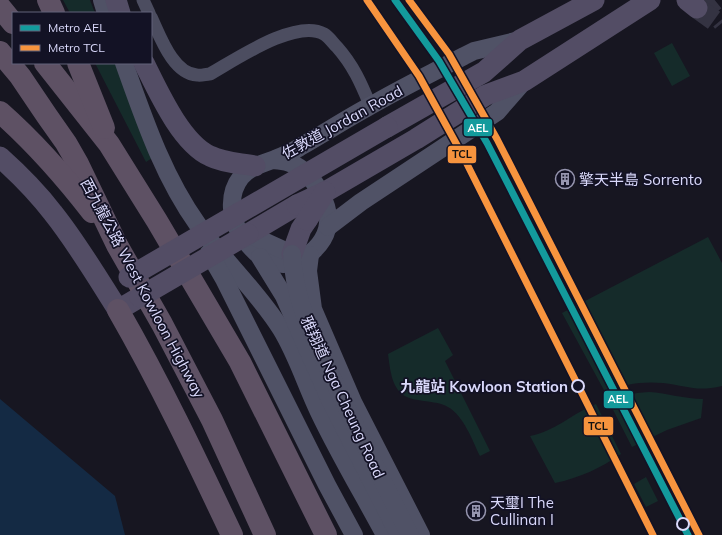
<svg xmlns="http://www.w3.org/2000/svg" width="722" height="535" viewBox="0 0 722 535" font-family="Mulish,'Noto Sans TC',sans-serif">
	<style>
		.green { fill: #152b2a }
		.water { fill: #142a44 }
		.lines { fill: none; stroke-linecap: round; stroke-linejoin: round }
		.secondary-tunnel { stroke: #343342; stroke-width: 18; stroke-dasharray: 18 9; stroke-linecap: butt }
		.primary-tunnel { stroke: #343342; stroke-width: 21; stroke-dasharray: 21 10; stroke-linecap: butt }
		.street { stroke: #4c4d60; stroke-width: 13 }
		.secondary { stroke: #505266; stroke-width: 18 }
		.primary { stroke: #534d65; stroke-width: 21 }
		.highway { stroke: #5e5164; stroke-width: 22 }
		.secondary-bridge { stroke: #505266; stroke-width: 18 }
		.primary-bridge { stroke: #534d65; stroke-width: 21 }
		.metro-1-casing { stroke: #131225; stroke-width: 10 }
		.metro-2-casing { stroke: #131225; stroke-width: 10 }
		.metro-1 { stroke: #139a9c; stroke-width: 7 }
		.metro-2 { stroke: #f7943e; stroke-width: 7 }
		.stop-dot { fill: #131225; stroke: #dad9fb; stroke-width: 2 }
		.labels { text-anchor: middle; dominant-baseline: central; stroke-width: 3.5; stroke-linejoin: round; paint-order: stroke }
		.street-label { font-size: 15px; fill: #dad9fb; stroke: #131225 }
		.poi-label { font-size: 15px; fill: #dad9fb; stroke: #131225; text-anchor: start }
		.stop-label { font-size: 15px; font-weight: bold; fill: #dad9fb; stroke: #131225; text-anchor: end }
		.line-badge { stroke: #131225; stroke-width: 1.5 }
		.badge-label { font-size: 11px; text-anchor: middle; font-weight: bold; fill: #fff }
		.pale-badge-label { font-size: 11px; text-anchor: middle; font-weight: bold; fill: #111 }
	</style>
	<rect width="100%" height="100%" fill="#171621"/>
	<!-- green -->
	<g class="green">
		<polygon points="63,0 90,0 95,13 70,13"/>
		<polygon points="672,43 690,76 672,86 654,53"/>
		<polygon points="95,63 115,63 158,154 146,162"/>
		<path d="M 708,237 L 722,263 L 722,386 C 696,392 688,386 663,383 C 643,381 623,384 605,392 L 562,313 Z"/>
		<path d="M 438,328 L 453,355 L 445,361 L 490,451 L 480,456 C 472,440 464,416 448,407 C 439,402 429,402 418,400 C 392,397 391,375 388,354 Z"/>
		<path d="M 649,392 C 667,393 685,399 703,399 L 701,418 L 667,430 L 632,447 L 608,400 L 637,393 Z"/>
		<path d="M 596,404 L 621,454 C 601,468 579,478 555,483 L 530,436 C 554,432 573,413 596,404 Z"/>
		<polygon points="646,477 658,501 646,507 634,484"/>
	</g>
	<!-- water -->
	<polygon class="water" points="0,399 115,496 125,535 0,535"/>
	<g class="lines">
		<!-- secondary-tunnel -->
		<polyline class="secondary-tunnel" points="703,0 722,23"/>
		<!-- primary-tunnel -->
		<polyline class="primary-tunnel" points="697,8 722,26"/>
		<!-- street -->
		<g class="street">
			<polyline points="143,0 149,13"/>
			<path d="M 151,17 C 160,36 173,74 197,75 C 201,76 206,74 210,74 C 235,60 296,18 324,34 C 329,37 333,43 337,47 C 353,65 361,83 370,105"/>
		</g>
		<!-- secondary -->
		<g class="secondary">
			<polyline points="102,0 106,13"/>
			<path d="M 124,63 C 144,119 163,176 198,225 C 224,261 257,291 281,329 C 297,355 306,385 319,412 C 339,454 363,494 385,535"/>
			<path d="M 274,160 C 280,161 286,161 292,164 C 313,172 333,207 327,229 C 325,237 321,243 315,249 C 307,258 295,264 283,264 C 265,264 254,252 244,239 C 230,222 227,195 241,177 C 250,166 263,164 275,159 C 283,156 292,152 300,147 C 323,134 346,119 370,106 C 401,88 432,73 464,56 L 474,51 L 520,40"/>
			<polyline points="328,227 361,202 497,112 524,81"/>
			<polyline points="248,234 292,254"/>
			<polyline points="209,253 224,279 327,485 354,535"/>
			<polyline points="310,255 308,271 313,309 353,402 421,535"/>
			<polyline points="260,257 284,296 331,402 399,535"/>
		</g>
		<!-- primary -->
		<g class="primary">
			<polyline points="116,0 120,13"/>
			<polyline points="687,0 697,8"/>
			<path d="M 144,63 C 158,91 181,143 210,156 C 224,163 240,163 255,166"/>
			<polyline points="387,127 484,72 520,40 594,0"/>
			<path d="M 0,157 C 19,174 37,192 53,213 C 77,243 97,277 118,310 L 140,297"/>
			<polyline points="325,192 416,139 486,95 524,81 650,0"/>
			<polyline points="248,234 297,205"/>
			<polyline points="292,254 301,229 307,220"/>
		</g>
		<!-- highway -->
		<g class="highway">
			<polyline points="48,0 54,13"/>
			<polyline points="0,7 13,23"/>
			<polyline points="0,52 20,76 47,116 66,143 78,164 117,245 162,324 212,420 265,535"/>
			<polyline points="45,63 109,144 157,221 240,362 326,535"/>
			<polyline points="78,63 104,128"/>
			<path d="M 0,112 C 34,142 64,176 92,212"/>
			<path d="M 118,310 C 160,383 196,459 232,535"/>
		</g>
		<!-- secondary-bridge -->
		<path class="secondary-bridge" d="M 292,254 C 294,304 317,344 337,388 C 361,438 385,486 410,535"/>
		<!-- primary-bridge -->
		<g class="primary-bridge">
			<polyline points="297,205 325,192"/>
			<polyline points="307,220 325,192"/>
			<polyline points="129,277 387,127"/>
			<polyline points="140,297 248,234"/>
		</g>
		<defs>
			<polyline id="metro-1" points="395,0 439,61 487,143 688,535"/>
			<g id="metro-2">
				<polyline points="367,0 419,76 463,156 653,535"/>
				<polyline points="409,0 449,54 497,139 699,535"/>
			</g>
		</defs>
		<!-- metro-1 casing -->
		<use href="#metro-1" class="metro-1-casing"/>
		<!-- metro-2 casing -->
		<use href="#metro-2" class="metro-2-casing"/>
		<!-- metro-1 -->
		<use href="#metro-1" class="metro-1"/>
		<!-- metro-2 -->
		<use href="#metro-2" class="metro-2"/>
	</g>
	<!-- icons -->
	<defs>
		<symbol id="building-ring" viewBox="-11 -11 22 22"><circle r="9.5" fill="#131225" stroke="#9695af" stroke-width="1.5"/><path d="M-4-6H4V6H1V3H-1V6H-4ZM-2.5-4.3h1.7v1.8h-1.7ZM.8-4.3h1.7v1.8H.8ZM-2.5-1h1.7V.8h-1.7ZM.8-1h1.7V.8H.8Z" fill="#9695af"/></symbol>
	</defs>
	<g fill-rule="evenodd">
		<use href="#building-ring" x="554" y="168" width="22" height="22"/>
		<use href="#building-ring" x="465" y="500" width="22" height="22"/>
	</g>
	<!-- markers -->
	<g class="stop-dot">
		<circle cx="578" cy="386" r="6"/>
		<circle cx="683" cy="524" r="6"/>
	</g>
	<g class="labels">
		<!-- street labels -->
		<g class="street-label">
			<text transform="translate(342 122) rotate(-29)">佐敦道 Jordan Road</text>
			<text transform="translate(143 288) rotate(62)">西九龍公路 West Kowloon Highway</text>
			<text transform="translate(343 397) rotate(65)">雅翔道 Nga Cheung Road</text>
		</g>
		<!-- poi labels -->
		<g class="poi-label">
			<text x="579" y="179">擎天半島 Sorrento</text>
			<text x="490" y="502">天璽I The<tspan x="490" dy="17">Cullinan I</tspan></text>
		</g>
		<!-- stop labels -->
		<g class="stop-label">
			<text x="568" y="386">九龍站 Kowloon Station</text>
		</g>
	</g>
	<g class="line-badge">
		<rect x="463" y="118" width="30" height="19" rx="4" fill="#139a9c"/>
		<rect x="447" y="145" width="30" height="19" rx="4" fill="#f7943e"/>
		<rect x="603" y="390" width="31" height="19" rx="4" fill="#139a9c"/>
		<rect x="583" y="416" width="31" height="20" rx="4" fill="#f7943e"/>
	</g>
	<g class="badge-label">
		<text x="478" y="132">AEL</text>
		<text x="618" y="403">AEL</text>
	</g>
	<g class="pale-badge-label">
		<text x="462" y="158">TCL</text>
		<text x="598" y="430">TCL</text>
	</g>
	<!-- legend -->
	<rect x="12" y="12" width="140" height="52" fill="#131225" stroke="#63627b"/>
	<rect x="20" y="25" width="20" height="6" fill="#139a9c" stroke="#63627b"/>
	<text x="48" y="32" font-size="12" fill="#dad9fb">Metro AEL</text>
	<rect x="20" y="45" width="20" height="6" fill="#f7943e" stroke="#63627b"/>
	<text x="48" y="52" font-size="12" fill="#dad9fb">Metro TCL</text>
</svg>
